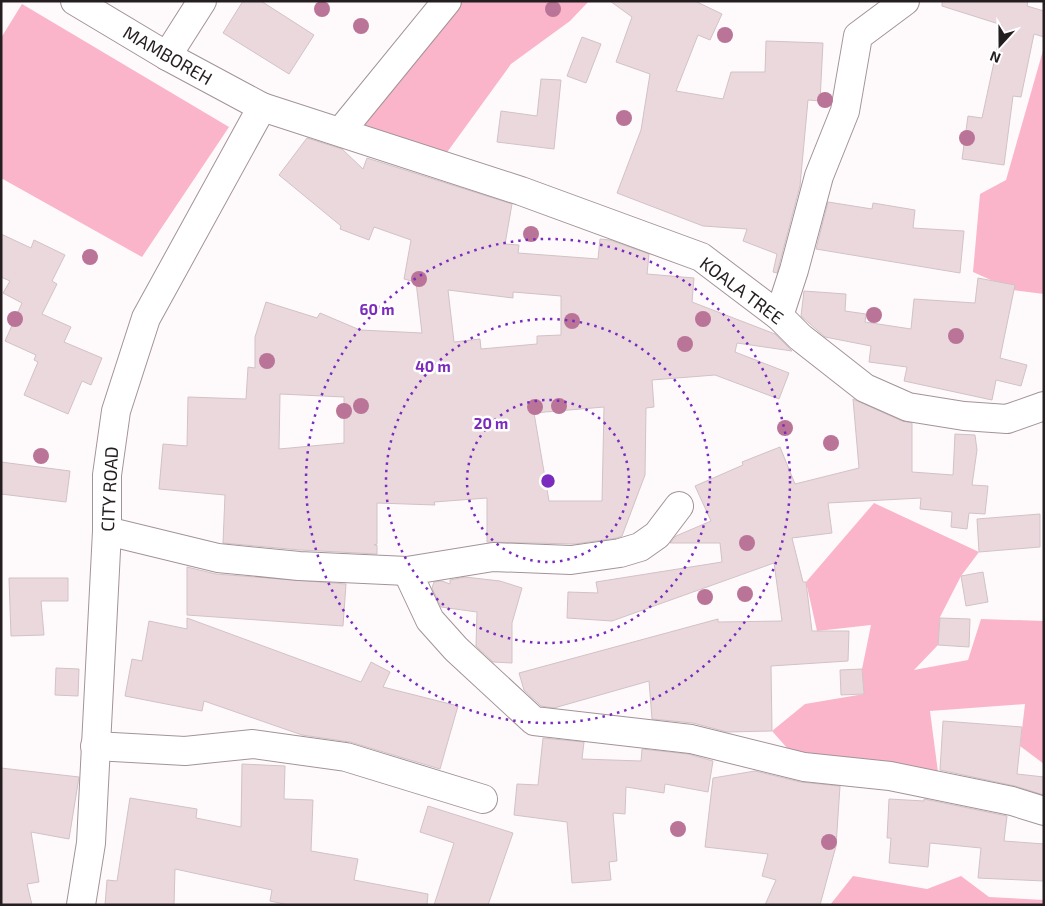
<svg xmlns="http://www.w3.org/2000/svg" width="1045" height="906" viewBox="0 0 1045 906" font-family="'Exo 2',sans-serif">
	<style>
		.green { fill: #fab5ca }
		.building { fill: #ead8dd; stroke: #d2c2c6; fill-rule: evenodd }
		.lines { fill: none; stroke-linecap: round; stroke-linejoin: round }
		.minor-casing { stroke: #a39397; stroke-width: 30 }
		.major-casing { stroke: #a39397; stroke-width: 30 }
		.minor { stroke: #fff; stroke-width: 28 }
		.major { stroke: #fff; stroke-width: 28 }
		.tree { fill: #ba7497 }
		.ring { fill: none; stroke: #7b2cbf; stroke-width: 2.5; stroke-dasharray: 2.5 5 }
		.labels { text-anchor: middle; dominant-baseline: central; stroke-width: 5; stroke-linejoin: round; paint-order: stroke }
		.street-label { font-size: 18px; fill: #241e20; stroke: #fff }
		.centre { fill: #7b2cbf; stroke: #fff; stroke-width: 2.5 }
		.ring-label { font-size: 15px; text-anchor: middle; font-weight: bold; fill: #7b2cbf; stroke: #fff; stroke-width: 5; stroke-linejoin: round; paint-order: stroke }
	</style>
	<rect width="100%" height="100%" fill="#fefafb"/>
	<!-- green -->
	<g class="green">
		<polygon points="458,1 589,1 570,21 511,64 440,162 348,123"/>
		<polygon points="22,4 229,127 142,257 1,178 1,38"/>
		<polygon points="1044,47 1044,294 1013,290 973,272 980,194 1006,180"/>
		<polygon points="874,503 979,552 961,576 940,617 938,645 914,670 968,660 981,619 1044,621 1044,764 1020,746 1025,704 930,711 939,780 804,767 772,731 805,704 864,694 862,669 871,625 817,631 806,582"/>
		<polygon points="853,876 927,889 961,876 989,897 1044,900 1044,905 830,905"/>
	</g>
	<!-- building -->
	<g class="building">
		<polygon points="243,1 261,1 314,35 289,74 223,33"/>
		<polygon points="610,1 695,1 722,14 710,40 698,35 676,91 723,99 731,72 765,72 766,41 823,43 820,101 808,100 800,186 777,273 773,272 777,254 743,241 747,229 703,226 617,193 641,130 650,74 616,62 632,17"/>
		<polygon points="942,1 1028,1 1027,6 1044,11 1044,37 1034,34 1021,97 1013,96 1004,165 962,159 968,116 982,118 1002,25 942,6"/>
		<polygon points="582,37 601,44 586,83 567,76"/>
		<polygon points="541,79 561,80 554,149 497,142 501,111 537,116"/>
		<path d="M 307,138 L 342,149 L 363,169 L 367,158 L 512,204 L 505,244 L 519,245 L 518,253 L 598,259 L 600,239 L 610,240 L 649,254 L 647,274 L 694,278 L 692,302 L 775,334 L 792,351 L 737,343 L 735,352 L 789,373 L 779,399 L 715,375 L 652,380 L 654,407 L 646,408 L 645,475 L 622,536 L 617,538 L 575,544 L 487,542 L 487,498 L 434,502 L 435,505 L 377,503 L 377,544 L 374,545 L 377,545 L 377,554 L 300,550 L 223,543 L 225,495 L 159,489 L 163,444 L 187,446 L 188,397 L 246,399 L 248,367 L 255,368 L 255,337 L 266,302 L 317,318 L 320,313 L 360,330 L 422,333 L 416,282 L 404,279 L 411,240 L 374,227 L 369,240 L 340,229 L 341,226 L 279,175 ZM 448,290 L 513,298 L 513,292 L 561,296 L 561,335 L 537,336 L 537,344 L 481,349 L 480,339 L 454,342 ZM 280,394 L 344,397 L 344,443 L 279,449 ZM 604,407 L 602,501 L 549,501 L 534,413 Z"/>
		<polygon points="828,202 872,209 873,203 915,210 913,228 964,231 960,273 816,249"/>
		<polygon points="1,234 31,248 34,240 65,255 52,281 57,284 42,314 71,327 64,342 102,358 91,385 82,381 68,414 24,395 38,362 34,360 36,355 5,341 22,303 3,293 10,281 1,277"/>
		<polygon points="978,278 1015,285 1000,358 1027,365 1021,386 996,380 992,400 904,381 907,367 869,362 871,346 825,337 801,316 804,291 846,294 845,311 866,314 865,322 911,329 914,299 975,303"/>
		<polygon points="853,399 902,421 912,423 912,472 953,475 955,434 975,435 977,450 972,485 988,486 985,514 969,513 967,529 951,527 952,512 920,509 921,498 828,503 832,533 792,538 803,582 806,582 812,631 849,631 848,661 771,666 772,731 727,732 693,723 652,719 649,681 554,708 541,706 524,690 519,673 718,619 718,622 782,621 774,563 612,621 567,618 568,592 598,593 596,582 722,562 720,543 670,543 676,536 711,521 695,486 743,465 742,462 780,447 795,484 859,468"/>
		<polygon points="1,462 70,471 66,502 1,494"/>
		<polygon points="1040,514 1040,547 979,552 977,519"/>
		<polygon points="187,567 216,574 346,584 343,626 187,615"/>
		<polygon points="983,572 988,602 966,606 961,576"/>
		<polygon points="465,577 500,581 522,588 512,623 512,663 493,662 476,646 477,612 441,607 432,588 434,582 442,581 450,584 450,580"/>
		<polygon points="9,578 68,578 68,601 41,601 44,635 11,636"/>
		<polygon points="187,618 361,682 371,662 390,672 383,687 458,706 440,769 350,742 302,735 204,701 202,711 125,696 132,659 142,661 149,621 187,629"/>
		<polygon points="940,618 970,619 969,647 938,645"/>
		<polygon points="56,668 79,669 78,696 55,695"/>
		<polygon points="862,669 864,694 841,695 840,670"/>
		<polygon points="943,721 1022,727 1017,774 1044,777 1044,795 1015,786 940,770"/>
		<polygon points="543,738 584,742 582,759 641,761 642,749 688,754 713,761 708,792 665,784 664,793 626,787 625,814 613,813 617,861 609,862 611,880 572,883 567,822 514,815 517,784 538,785"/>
		<polygon points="242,764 285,766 284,799 313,800 311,851 358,859 354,880 428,894 427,905 289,905 270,901 272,890 175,869 174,905 105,905 107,880 117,881 130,798 197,809 196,818 241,827"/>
		<polygon points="1,768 79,777 69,839 31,832 39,882 27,884 32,905 1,905"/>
		<polygon points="755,771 800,782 840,786 836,846 820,905 765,905 776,880 762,876 768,854 705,847 713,778"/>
		<polygon points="889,799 924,801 924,799 1007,816 1004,841 1044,844 1044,881 978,878 981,848 930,843 928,867 889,863 891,838 887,838"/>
		<polygon points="428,806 513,833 488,905 434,905 454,843 420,832"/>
	</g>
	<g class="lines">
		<defs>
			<g id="minor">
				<polyline points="167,56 202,1"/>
				<polyline points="262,107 521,191 701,257 779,316 800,337 865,388 908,407 964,416 1007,419 1044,406"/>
				<polyline points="341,131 447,1"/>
				<polyline points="779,316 794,270 819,176 845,111 858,36 905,1"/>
				<polyline points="679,506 657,535 640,547 620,553 571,560 493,557 407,571 430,620 456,649 534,721 691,739 804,767 890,776 1012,801 1044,811"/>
				<polyline points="107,531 218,558 299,566 407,571"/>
				<polyline points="95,746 185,751 253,744 346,757 483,799"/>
			</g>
			<polyline id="major" points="75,1 167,56 262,107 146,318 116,411 107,475 107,531 91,843 81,905"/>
		</defs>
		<!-- minor casing -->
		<use href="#minor" class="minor-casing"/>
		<!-- major casing -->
		<use href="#major" class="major-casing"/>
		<!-- minor -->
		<use href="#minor" class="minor"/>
		<!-- major -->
		<use href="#major" class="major"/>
	</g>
	<!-- trees -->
	<g class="tree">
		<circle cx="322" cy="9" r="8"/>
		<circle cx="553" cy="9" r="8"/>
		<circle cx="361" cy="26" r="8"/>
		<circle cx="725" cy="35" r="8"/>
		<circle cx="825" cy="100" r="8"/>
		<circle cx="624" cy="118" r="8"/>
		<circle cx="967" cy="138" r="8"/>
		<circle cx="531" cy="234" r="8"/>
		<circle cx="90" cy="257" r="8"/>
		<circle cx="419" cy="279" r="8"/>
		<circle cx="874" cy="315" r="8"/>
		<circle cx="15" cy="319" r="8"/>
		<circle cx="703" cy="319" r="8"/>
		<circle cx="572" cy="321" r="8"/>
		<circle cx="956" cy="336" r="8"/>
		<circle cx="685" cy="344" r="8"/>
		<circle cx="267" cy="361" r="8"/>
		<circle cx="361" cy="406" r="8"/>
		<circle cx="559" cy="406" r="8"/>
		<circle cx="535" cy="407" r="8"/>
		<circle cx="344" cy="411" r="8"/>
		<circle cx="785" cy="428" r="8"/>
		<circle cx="831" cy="443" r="8"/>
		<circle cx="41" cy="456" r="8"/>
		<circle cx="747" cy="543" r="8"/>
		<circle cx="745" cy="594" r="8"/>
		<circle cx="705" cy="597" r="8"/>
		<circle cx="678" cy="829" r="8"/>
		<circle cx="829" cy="842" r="8"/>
	</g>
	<!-- distance rings -->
	<g class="ring">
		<circle cx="548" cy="481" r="81"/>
		<circle cx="548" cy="481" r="162"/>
		<circle cx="548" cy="481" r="242"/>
	</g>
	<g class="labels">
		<!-- street labels -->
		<g class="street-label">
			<text transform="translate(168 55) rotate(30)">MAMBOREH</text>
			<text transform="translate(742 290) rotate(37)">KOALA TREE</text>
			<text transform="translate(109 489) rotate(-87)">CITY ROAD</text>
		</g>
	</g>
	<circle cx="548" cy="481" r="8" class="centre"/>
	<g class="ring-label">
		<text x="377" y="315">60 m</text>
		<text x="433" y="372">40 m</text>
		<text x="491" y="429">20 m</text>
	</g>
	<!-- border -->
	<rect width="1045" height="906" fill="none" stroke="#241e20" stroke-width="5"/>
	<!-- north arrow -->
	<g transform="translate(1000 45) rotate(201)" stroke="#ffffff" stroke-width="4" paint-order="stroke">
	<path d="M0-4L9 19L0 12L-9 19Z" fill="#241e20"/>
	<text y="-8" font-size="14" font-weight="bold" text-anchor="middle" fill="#241e20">N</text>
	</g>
</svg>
